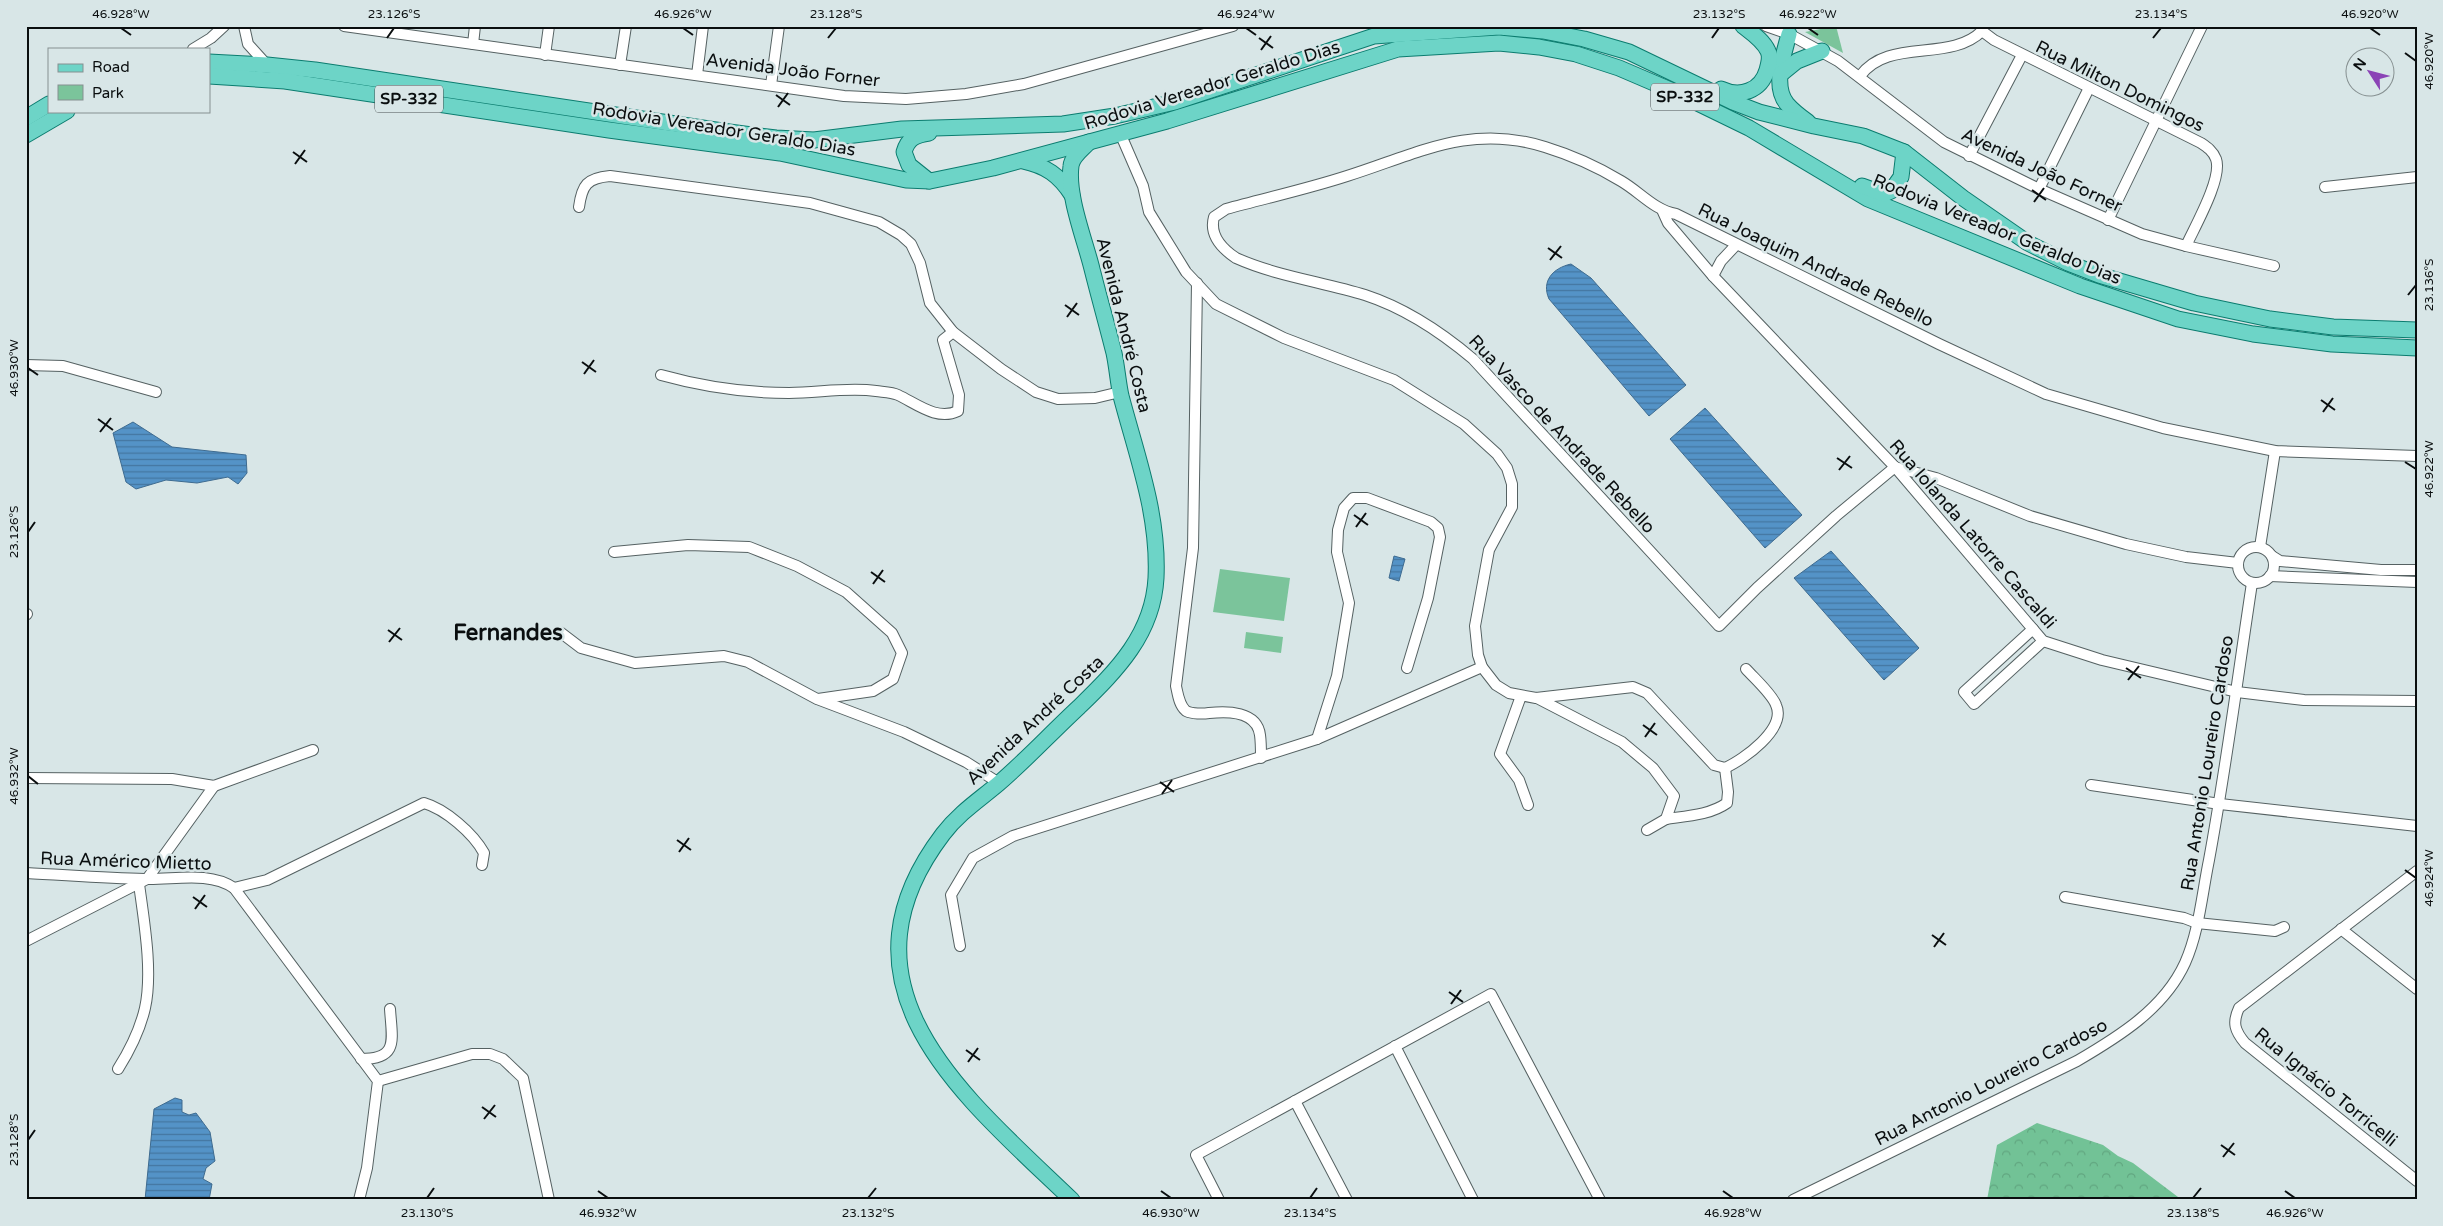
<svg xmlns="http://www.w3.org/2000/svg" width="2443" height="1226" viewBox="0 0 2443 1226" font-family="'Varela Round',sans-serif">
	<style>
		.forest { fill: url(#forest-crowns) }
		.park { fill: #7bc49b }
		.water { fill: url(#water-rules); stroke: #3e6b90 }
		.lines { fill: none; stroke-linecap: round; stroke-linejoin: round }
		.street-casing { stroke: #556162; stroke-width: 12 }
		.primary-casing { stroke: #0b7c6f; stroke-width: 17 }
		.street { stroke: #fff; stroke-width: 10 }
		.primary { stroke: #6dd4c7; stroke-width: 15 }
		.ticks { fill: none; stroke: #0a0e0f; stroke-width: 2 }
		.labels { text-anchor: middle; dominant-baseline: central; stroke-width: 5; stroke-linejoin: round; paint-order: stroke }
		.shield { fill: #d8e6e7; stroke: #484f50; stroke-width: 1 }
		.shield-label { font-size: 16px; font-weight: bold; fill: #0a0e0f }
		.street-label { font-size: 18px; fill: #0a0e0f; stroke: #d8e6e7 }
		.district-label { font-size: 22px; font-weight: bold; fill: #0a0e0f; stroke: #d8e6e7 }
		.neatline { fill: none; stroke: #0a0e0f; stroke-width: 2 }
		.ticks-label { font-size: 12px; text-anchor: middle; fill: #0a0e0f }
	</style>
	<defs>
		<pattern id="forest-crowns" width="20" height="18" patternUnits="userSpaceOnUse" patternTransform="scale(1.25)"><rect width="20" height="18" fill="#72c296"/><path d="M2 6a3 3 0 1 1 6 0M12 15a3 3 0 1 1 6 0" fill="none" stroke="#61a680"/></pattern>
		<pattern id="water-rules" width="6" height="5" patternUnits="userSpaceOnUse" patternTransform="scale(1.25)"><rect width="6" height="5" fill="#5493c7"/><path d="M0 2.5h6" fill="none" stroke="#4476a0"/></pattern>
	</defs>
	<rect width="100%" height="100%" fill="#d8e6e7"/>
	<!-- forest -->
	<polygon class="forest" points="2037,1123 2103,1145 2118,1156 2133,1163 2182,1200 1987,1200 1997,1145"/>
	<!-- park -->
	<g class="park">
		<polygon points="1836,26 1843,53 1805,32"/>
		<polygon points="1220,569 1290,578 1284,621 1213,612"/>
		<polygon points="1246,632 1283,637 1281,653 1244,648"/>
	</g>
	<!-- water -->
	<g class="water">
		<path d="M 1571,264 L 1591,278 L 1686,385 L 1649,416 L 1549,299 C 1541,281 1553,268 1571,264 Z"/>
		<polygon points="1705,408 1802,515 1765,548 1670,439"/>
		<polygon points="133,422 172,447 246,455 247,473 238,484 228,477 197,483 166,480 136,489 126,482 113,433"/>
		<polygon points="1831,551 1919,648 1884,680 1794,578"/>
		<polygon points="1394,556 1405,559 1399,581 1389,578"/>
		<polygon points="175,1098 182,1100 182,1112 189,1115 196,1113 210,1132 215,1161 206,1168 203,1179 212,1184 209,1200 145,1200 154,1109"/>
	</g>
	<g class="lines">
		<defs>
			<g id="street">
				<polyline points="244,26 248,44 267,65"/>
				<polyline points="344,26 844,96 906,99 966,94 1024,84 1233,26"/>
				<polyline points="1766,26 1789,34 1838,61 1944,142 2039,189 2142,234 2186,246 2274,266"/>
				<path d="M 1981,26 L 1982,31 L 1994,40 L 2201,143 C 2207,147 2213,151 2216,159 C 2223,178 2194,228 2186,246"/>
				<polyline points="473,44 475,26"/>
				<polyline points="193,49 211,38 224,26"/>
				<polyline points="545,55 549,26"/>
				<polyline points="620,65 626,26"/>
				<polyline points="697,75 703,26"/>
				<path d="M 1860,76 C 1888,37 1950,63 1982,31"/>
				<polyline points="771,85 779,26"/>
				<path d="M 1120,133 L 1143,186 L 1149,212 L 1186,272 L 1216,304 L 1284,338 L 1394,380 L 1464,424 L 1497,454 L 1507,468 L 1512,484 L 1512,507 L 1489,550 L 1475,626 L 1478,655 L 1482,667 L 1496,685 L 1509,693 L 1536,698 L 1633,687 L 1647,693 L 1714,765 L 1725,768 C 1743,760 1787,729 1776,705 C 1772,694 1754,678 1746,669"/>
				<polyline points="1969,156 2022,55"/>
				<polyline points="2325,187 2417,177"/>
				<polyline points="2039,189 2089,88"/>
				<path d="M 579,207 C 582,185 587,178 610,176 L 810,203 L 879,222 L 901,235 L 911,244 L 920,263 L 930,303 L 953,332 L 1001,369 L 1036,392 L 1058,399 L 1095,398 L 1120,392"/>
				<polyline points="1663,212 1668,223 1713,276 1895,467 2043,641 2102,660 2237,692 2304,700 2417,701"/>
				<polyline points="2108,220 2202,26"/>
				<polyline points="1713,276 1721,261 1736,245"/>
				<path d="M 1197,283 L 1193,548 L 1176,686 C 1178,695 1179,705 1186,711 C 1192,714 1203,714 1209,713 C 1227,711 1257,711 1260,735 C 1261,742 1261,750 1261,758"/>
				<polyline points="26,365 63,366 156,392"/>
				<path d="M 661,375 C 704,387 745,393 789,393 C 818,393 847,387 876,391 C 883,392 892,392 898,395 C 917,404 937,421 958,411 L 959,395 L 943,340 L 953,332"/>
				<path d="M 1895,467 L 1836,516 L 1757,588 L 1719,626 L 1473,359 C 1441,332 1405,308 1365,295 C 1323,282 1276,276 1236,258 C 1221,248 1209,235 1214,217 L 1226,209 C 1266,198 1307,189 1347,176 C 1417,154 1470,123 1545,147 C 1571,155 1598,167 1621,181 C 1640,192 1654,210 1676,214 L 1939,344 L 2046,394 L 2163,428 L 2275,451 L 2417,456"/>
				<polyline points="1895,467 1936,478 2030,516 2126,544 2186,557 2238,563"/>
				<circle cx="2256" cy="565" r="18"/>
				<polyline points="2260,547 2275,451"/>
				<polyline points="614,552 688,545 749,547 797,566 846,592 892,633 902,653 893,679 873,691 818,699"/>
				<polyline points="2272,556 2280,561 2381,570 2417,570"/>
				<polyline points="2270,576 2417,582"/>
				<polyline points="26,615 27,614"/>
				<polyline points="2033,629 1964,692 1974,704 2043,641"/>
				<polyline points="560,632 581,648 635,663 724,656 748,662 817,699 904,732 966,762 999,783"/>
				<polyline points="1521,696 1500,754 1519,780 1528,805"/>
				<polyline points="1537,698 1622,742 1653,768 1674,796 1666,819 1647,830"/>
				<polyline points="1317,739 1337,676 1349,603 1337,552 1338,530 1344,508 1353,498 1367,498 1431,522 1438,528 1440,537 1428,598 1407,668"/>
				<polyline points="26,778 172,779 214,786 313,750"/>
				<polyline points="2091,785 2220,804 2417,826"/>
				<path d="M 1666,819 C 1687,816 1710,815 1727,803 L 1728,792 L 1725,768"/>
				<path d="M 2417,871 L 2239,1008 C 2232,1023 2235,1031 2245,1043 L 2417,1181"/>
				<path d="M 26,873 C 66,875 105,878 145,879 C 174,880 209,871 234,888 L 378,1081 L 367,1168 L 359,1200"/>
				<path d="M 234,888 L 267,880 L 424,803 C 445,809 473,833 484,853 L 482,865"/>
				<polyline points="2065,897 2184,918 2197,923 2275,931 2284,927"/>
				<polyline points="2341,929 2417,989"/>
				<polyline points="26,941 147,879 214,786"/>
				<polyline points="960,946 951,895 973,858 1013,836 1317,739 1482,667"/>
				<polyline points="1395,1046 1473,1200"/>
				<path d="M 361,1059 C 399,1059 392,1040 390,1009"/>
				<path d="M 118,1069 C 130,1050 140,1030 145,1008 C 153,972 144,921 139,884"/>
				<polyline points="378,1081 472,1054 490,1054 503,1059 523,1078 549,1200"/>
				<polyline points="1295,1101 1347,1200"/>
				<polyline points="1219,1200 1196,1155 1491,994 1600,1200"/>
				<path d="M 1793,1200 L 2077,1061 C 2118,1037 2164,1009 2185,963 C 2199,932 2202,894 2209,860 C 2226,768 2238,675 2252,583"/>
			</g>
			<g id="primary">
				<path d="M 1789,34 C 1784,54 1772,86 1787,104 C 1793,111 1801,117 1808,122"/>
				<polyline points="209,62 267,65 315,70 729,132 776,138 814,140 902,129 1063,124 1115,116 1175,102 1374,36 1499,27 1543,31 1584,39 1629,52 1733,102 1759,112 1814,126 1863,136 1904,152 1963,198 2028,243 2068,263 2099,275 2194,303 2270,319 2333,327 2417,330"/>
				<polyline points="1781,74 1797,61 1822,51"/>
				<polyline points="209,76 285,81 609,130 780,153 906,180 930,181 993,168 1167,121 1398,49 1499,43 1539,47 1576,54 1619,68 1675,92 1749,128 1868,199 2080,286 2178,319 2253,334 2332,344 2417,348"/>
				<path d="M 1721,89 C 1740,98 1761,91 1767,70 C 1769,63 1771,57 1768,51 C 1763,40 1752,33 1743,26"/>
				<polyline points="26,118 49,104"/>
				<path d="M 929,133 C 916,135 908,138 904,152 L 909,165 L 929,181"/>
				<polyline points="26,135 67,111"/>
				<path d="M 1023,161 C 1046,166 1059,175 1072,195"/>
				<polyline points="1862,186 1884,194 1891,191 1901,177 1904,152"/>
				<path d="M 1072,1200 C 966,1098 826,988 943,834 C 959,813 979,800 998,784 C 1026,760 1052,732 1079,707 C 1117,670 1153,634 1156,578 C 1159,514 1137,457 1121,396 C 1118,382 1117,367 1114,353 C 1107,325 1099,297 1092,269 C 1085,240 1067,196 1071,166 C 1072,156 1083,149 1089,142"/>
			</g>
		</defs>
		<!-- street casing -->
		<use href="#street" class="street-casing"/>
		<!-- primary casing -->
		<use href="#primary" class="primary-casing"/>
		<!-- street -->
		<use href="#street" class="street"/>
		<!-- primary -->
		<use href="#primary" class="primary"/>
	</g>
	<!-- ticks -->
	<path class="ticks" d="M 121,28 L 131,35M 683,28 L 693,35M 1246,28 L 1256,35M 1808,28 L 1818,35M 2370,28 L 2380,35M 387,38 L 394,28M 828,38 L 836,28M 1259,38 L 1273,48M 1712,38 L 1719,28M 2153,38 L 2161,28M 1261,50 L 1271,36M 2405,53 L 2416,61M 776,95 L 790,105M 778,107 L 788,93M 293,152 L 307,162M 295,164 L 305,150M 2032,190 L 2046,200M 2034,202 L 2044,188M 1548,248 L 1562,258M 1550,260 L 1561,246M 2408,295 L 2416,285M 1065,305 L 1079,315M 1067,317 L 1077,303M 582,362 L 596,372M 28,368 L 38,375M 584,374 L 594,360M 2321,400 L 2335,410M 2323,412 L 2333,398M 98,419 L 113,430M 100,432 L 111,418M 1837,458 L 1852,468M 2405,462 L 2416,469M 1839,470 L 1850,456M 1354,515 L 1368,525M 1356,527 L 1366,513M 28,532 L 35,522M 871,572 L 885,582M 873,584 L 883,570M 388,630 L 402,640M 389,642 L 400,628M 2126,668 L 2141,678M 2128,680 L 2139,666M 1643,725 L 1657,735M 1645,737 L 1655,723M 28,776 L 38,784M 1160,782 L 1174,792M 1162,794 L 1172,780M 677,840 L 691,850M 679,852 L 689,838M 2405,870 L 2416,878M 193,897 L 207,907M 195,909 L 205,895M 1932,935 L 1946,945M 1934,947 L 1944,933M 1449,992 L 1463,1002M 1451,1004 L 1461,990M 966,1050 L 980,1060M 968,1062 L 978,1048M 482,1107 L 496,1117M 484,1119 L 495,1105M 28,1140 L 35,1130M 2221,1145 L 2235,1155M 2223,1157 L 2234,1143M 598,1191 L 608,1198M 1161,1191 L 1171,1198M 1723,1191 L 1733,1198M 2285,1191 L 2295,1198M 427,1198 L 434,1188M 868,1198 L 876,1188M 1310,1198 L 1317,1188M 2193,1198 L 2201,1188"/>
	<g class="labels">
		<!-- shield labels -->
		<g class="shield">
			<rect x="1651" y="83.5" width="68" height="27" rx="4"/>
			<rect x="375" y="85.5" width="68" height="27" rx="4"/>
		</g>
		<g class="shield-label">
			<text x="1685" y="97">SP-332</text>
			<text x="409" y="99">SP-332</text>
		</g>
		<!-- street labels -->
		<g class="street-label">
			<text transform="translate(793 70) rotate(7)">Avenida João Forner</text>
			<text transform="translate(1212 85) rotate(-17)">Rodovia Vereador Geraldo Dias</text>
			<text transform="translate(2120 86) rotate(26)">Rua Milton Domingos</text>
			<text transform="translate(724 129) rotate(9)">Rodovia Vereador Geraldo Dias</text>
			<text transform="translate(2042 170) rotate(25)">Avenida João Forner</text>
			<text transform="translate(1997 229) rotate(22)">Rodovia Vereador Geraldo Dias</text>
			<text transform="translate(1816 265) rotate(26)">Rua Joaquim Andrade Rebello</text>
			<text transform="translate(1124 325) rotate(76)">Avenida André Costa</text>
			<text transform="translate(1562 434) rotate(47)">Rua Vasco de Andrade Rebello</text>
			<text transform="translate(1973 534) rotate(49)">Rua Iolanda Latorre Cascaldi</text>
			<text transform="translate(1035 720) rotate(-43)">Avenida André Costa</text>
			<text transform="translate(2207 763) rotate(-81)">Rua Antonio Loureiro Cardoso</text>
			<text transform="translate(126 861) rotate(2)">Rua Américo Mietto</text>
			<text transform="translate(1991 1082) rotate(-27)">Rua Antonio Loureiro Cardoso</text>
			<text transform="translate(2326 1087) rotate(39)">Rua Ignácio Torricelli</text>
		</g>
		<!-- district labels -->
		<g class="district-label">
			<text x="508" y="633">Fernandes</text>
		</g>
	</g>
	<!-- border -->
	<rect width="2443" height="1226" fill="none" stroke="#d8e6e7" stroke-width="55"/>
	<!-- legend -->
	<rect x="48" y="48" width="162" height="65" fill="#d8e6e7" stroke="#869091"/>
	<rect x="58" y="64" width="25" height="8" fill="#6dd4c7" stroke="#869091"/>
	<text x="92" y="72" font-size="15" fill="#0a0e0f">Road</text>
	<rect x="58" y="85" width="25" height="15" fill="#7bc49b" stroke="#869091"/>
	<text x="92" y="98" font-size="15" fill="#0a0e0f">Park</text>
	<!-- north arrow -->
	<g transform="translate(2370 72) rotate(306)"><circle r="24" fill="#d8e6e7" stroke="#869091"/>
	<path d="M0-4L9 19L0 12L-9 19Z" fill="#8b43b6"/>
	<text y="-8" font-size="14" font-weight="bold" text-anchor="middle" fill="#0a0e0f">N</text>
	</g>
	<rect x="28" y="28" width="2388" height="1170" class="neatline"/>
	<g class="ticks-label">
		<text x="121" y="18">46.928°W</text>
		<text x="394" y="18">23.126°S</text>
		<text x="683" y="18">46.926°W</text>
		<text x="836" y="18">23.128°S</text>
		<text x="1246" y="18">46.924°W</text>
		<text x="1719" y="18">23.132°S</text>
		<text x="1808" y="18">46.922°W</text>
		<text x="2161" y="18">23.134°S</text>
		<text x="2370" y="18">46.920°W</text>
		<text transform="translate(2429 61) rotate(-90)" y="4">46.920°W</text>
		<text transform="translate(2429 285) rotate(-90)" y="4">23.136°S</text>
		<text transform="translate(14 368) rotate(-90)" y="4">46.930°W</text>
		<text transform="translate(2429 469) rotate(-90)" y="4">46.922°W</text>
		<text transform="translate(14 532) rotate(-90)" y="4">23.126°S</text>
		<text transform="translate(14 776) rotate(-90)" y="4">46.932°W</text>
		<text transform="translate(2429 878) rotate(-90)" y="4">46.924°W</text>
		<text transform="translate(14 1140) rotate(-90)" y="4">23.128°S</text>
		<text x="427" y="1217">23.130°S</text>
		<text x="608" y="1217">46.932°W</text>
		<text x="868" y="1217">23.132°S</text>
		<text x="1171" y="1217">46.930°W</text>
		<text x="1310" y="1217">23.134°S</text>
		<text x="1733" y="1217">46.928°W</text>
		<text x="2193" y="1217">23.138°S</text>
		<text x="2295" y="1217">46.926°W</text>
	</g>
</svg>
